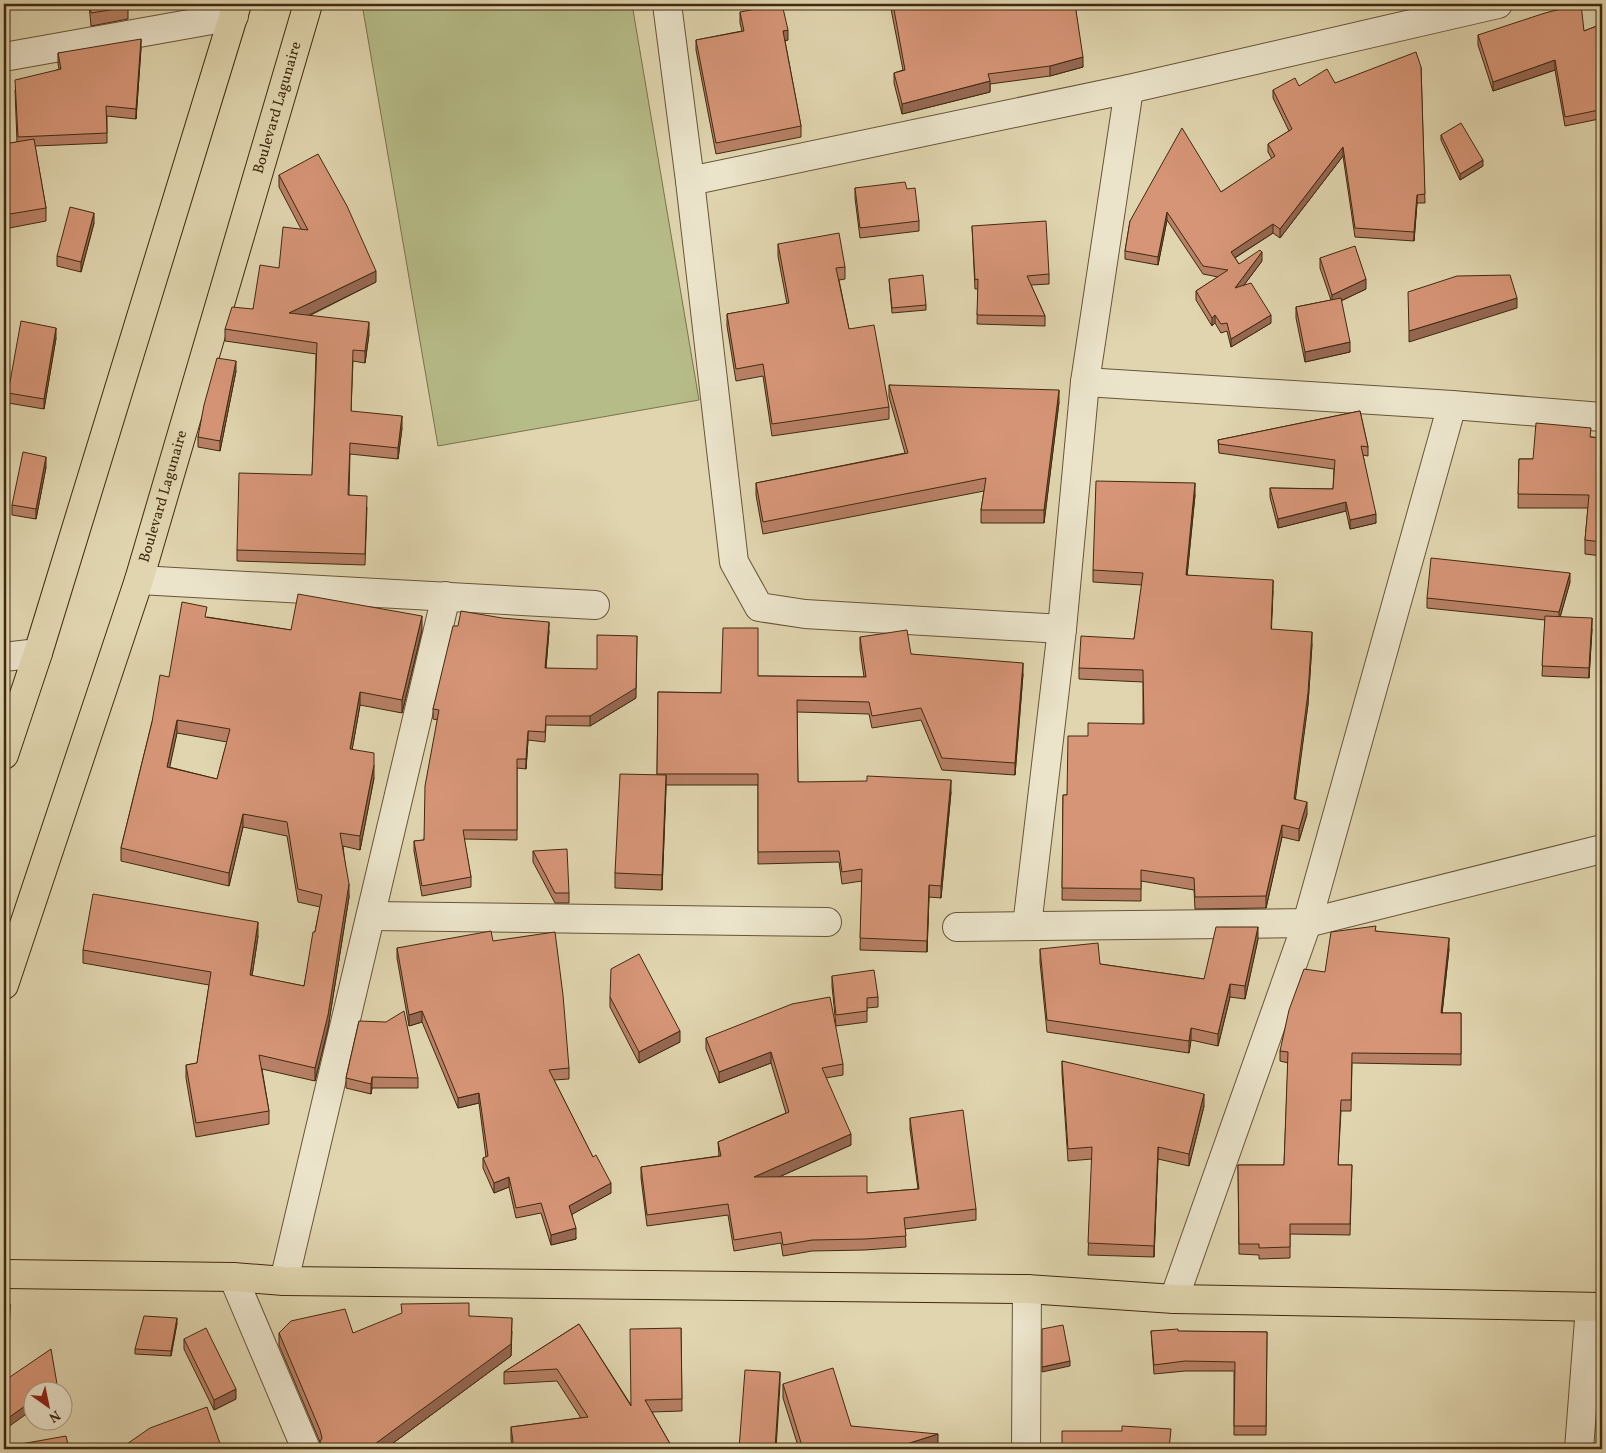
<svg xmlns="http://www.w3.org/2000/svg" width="1606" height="1453" viewBox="0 0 1606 1453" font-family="Vollkorn,serif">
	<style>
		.green { fill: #b6bc88; stroke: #7b734c }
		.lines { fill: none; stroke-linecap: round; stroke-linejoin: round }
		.minor-casing { stroke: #685537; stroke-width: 30 }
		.major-casing { stroke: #402a0f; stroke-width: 30 }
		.minor { stroke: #ebe4cb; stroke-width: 28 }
		.major { stroke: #e0d5af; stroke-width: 28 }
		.wall { fill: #b88066; stroke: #402a0f; fill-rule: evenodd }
		.shaded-wall { fill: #966853; stroke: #402a0f }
		.building { fill: #d69577; stroke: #402a0f; fill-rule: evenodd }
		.labels { text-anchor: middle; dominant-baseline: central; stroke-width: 5; stroke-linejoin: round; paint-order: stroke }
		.street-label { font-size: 15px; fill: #402a0f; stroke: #ebe4cb }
	</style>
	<rect width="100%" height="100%" fill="#e0d5af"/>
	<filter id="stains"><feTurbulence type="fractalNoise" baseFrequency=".004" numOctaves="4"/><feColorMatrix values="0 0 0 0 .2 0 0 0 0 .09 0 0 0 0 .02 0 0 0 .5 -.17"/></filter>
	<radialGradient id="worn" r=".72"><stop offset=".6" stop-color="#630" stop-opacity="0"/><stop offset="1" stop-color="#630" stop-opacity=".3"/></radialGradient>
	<!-- green -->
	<polygon class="green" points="362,4 632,4 699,400 438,446"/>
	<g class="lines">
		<defs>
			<g id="minor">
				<polyline points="667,4 690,181 734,562 759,607 805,614 1062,629"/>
				<polyline points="4,57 234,16"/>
				<polyline points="690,181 1129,89 1498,4"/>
				<polyline points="1085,382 1452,405 1602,417"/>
				<polyline points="139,580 595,605"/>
				<polyline points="4,657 38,653"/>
				<polyline points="371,916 827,922"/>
				<polyline points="1027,926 1062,629 1085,382 1129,89"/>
				<polyline points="957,927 1307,923 1602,849"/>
				<polyline points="233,1277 306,1449"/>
				<polyline points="284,1281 446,596"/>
				<polyline points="1174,1299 1307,923 1452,405"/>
				<polyline points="1026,1449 1027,1289"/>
				<polyline points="1579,1449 1590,1307"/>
			</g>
			<g id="major">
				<polyline points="4,755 38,653 237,4"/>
				<path id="s1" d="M 4,985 L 139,580 L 308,4"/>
				<polyline points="4,1274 233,1277 284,1281 1027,1289 1174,1299 1602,1307"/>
			</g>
		</defs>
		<!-- minor casing -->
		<use href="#minor" class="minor-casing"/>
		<!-- major casing -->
		<use href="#major" class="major-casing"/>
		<!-- minor -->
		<use href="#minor" class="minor"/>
		<!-- major -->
		<use href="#major" class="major"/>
	</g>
	<!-- wall -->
	<g class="wall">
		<polygon points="89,4 128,4 128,19 91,26"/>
		<polygon points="890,4 1075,4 1083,67 1050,76 990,84 990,92 902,114 894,83 894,73 903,70"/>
		<polygon points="740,12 788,40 785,41 801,126 801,137 716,154 696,50 696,40 742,31 740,23"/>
		<polygon points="1602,24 1599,119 1565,126 1555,70 1493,91 1478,45 1478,35 1584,31"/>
		<polygon points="141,48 136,119 107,116 107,143 35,146 46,208 46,221 4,229 4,144 17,142 15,90 59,69 58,63 58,53"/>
		<polygon points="1421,67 1425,203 1417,203 1414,241 1355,237 1343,156 1280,238 1273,233 1235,258 1239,264 1262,261 1244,285 1271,323 1231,347 1227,331 1221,333 1215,323 1212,326 1196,300 1196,291 1218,277 1203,274 1167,220 1158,265 1125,259 1125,251 1130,221 1221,192 1272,159 1268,152 1268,144 1289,131 1273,98 1273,90 1299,86 1335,83"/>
		<polygon points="1441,135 1483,166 1460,180 1441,140"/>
		<polygon points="279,175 376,282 309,316 369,334 365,363 353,361 351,411 402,428 398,459 350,454 349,495 367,507 365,565 237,561 237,550 312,475 316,354 225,341 225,329 253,309 279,268 301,229 279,187"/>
		<polygon points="855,188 907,189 919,221 919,231 860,238 855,198"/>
		<polygon points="94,223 81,272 57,266 57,256"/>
		<polygon points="972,226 1049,274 1049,284 1031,285 1045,316 1045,326 977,324 978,289 975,289"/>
		<polygon points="778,244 845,267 845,279 839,280 849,329 889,407 889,419 772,436 763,376 736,381 727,326 727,314 787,304 778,256"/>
		<polygon points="1320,258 1366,289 1341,301 1350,352 1305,362 1296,318 1296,307 1331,300 1320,268"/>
		<polygon points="889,279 926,305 926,310 892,313"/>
		<polygon points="1602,306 1602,319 1599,316 1599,308"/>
		<polygon points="56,338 44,409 8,403 8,393"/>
		<polygon points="236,371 220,451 198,447 198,437"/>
		<polygon points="889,385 1059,402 1044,523 981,523 981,510 984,491 763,534 756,495 756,483 905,453 889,397"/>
		<polygon points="1360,411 1368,447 1368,456 1363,455 1376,523 1350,529 1346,511 1278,528 1270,497 1270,488 1333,489 1334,469 1219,453 1218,440"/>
		<polygon points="1591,437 1602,438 1602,556 1585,554 1585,540 1588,508 1518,508 1519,459 1533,459"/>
		<polygon points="46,467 36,519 12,515 12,505"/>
		<polygon points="1195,495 1187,575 1273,591 1271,629 1312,644 1308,704 1295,799 1307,814 1299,841 1282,837 1266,908 1195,909 1194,890 1141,881 1141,901 1062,900 1063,795 1067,795 1088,736 1143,724 1143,682 1079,679 1079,668 1134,639 1142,585 1093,582 1093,570"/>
		<polygon points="1570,582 1560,617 1592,629 1589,678 1542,676 1545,620 1427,608 1427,598"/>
		<path d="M 207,617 L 291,630 L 422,630 L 402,713 L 360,705 L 352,749 L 374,778 L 360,850 L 343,846 L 349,897 L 328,1028 L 315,1081 L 262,1069 L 269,1111 L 269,1124 L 196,1137 L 186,1078 L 186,1065 L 197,1063 L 209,985 L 83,963 L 83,950 L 258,936 L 252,976 L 304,986 L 320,907 L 298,902 L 287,836 L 243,827 L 229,886 L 121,861 L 121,848 L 152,722 L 169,677 ZM 177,733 L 227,742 L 217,779 L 169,767 Z"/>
		<polygon points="458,626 549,631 546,668 636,698 590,726 546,725 545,742 528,740 526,769 517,768 517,840 464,839 471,877 471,887 422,896 414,851 414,841 424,840 438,720 433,719 433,709"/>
		<polygon points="860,637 911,654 1023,674 1015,775 942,770 921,720 872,728 869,714 797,712 798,782 951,792 941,898 929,897 927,952 860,950 862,881 842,884 839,862 758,864 758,785 666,785 662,890 615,888 615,873 657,775 658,692 721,693 758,676 864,677 860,649"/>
		<polygon points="1602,718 1602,745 1597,724 1597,719"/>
		<polygon points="533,851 569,893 569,903 555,903 533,862"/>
		<polygon points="1376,931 1449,949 1442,1013 1461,1013 1461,1065 1352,1063 1351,1111 1341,1111 1338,1165 1352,1165 1350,1235 1290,1234 1290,1258 1259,1259 1259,1255 1239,1254 1238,1165 1284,1165 1288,1063 1280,1061 1280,1051 1325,972"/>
		<polygon points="1258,939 1245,999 1230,997 1218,1046 1191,1040 1189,1053 1047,1032 1040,962 1040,949 1100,964 1204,979"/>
		<polygon points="493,941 569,1068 569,1079 554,1080 611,1193 572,1214 576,1239 551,1245 541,1213 516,1218 509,1187 494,1193 483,1168 483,1158 486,1157 479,1103 458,1108 422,1022 409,1026 397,958 397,948"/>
		<polygon points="832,976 878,997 878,1007 867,1008 867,1022 836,1026 832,986"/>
		<polygon points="610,997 680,1042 639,1063 610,1007"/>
		<polygon points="359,1021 418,1078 418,1088 372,1088 371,1094 346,1088 346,1078"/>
		<polygon points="706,1038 843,1064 843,1075 826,1078 851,1145 779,1177 867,1193 918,1189 910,1129 910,1118 976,1209 976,1220 905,1229 906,1247 865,1250 812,1251 783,1256 781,1243 734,1251 728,1215 647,1226 641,1178 641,1167 719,1156 718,1142 786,1113 771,1063 719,1083 706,1049"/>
		<polygon points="1062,1061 1204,1106 1189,1166 1158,1159 1154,1257 1088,1255 1092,1159 1068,1161 1062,1073"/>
		<polygon points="4,1304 10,1304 9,1339 4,1339"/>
		<polygon points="469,1316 512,1331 511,1356 385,1449 320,1449 320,1442 279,1345 279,1333 353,1333"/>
		<polygon points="177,1323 171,1356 135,1354 135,1349"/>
		<polygon points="579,1324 631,1405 681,1328 682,1411 652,1412 673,1449 512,1449 511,1439 511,1427 581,1418 557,1381 504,1384 504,1372"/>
		<polygon points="1151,1331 1267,1332 1266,1435 1234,1435 1234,1371 1185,1371 1154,1374"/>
		<polygon points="184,1339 236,1399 214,1410 184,1349"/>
		<polygon points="783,1384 851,1426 938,1448 935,1449 799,1449 783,1398"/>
	</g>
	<!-- shaded-wall -->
	<g class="shaded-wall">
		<polygon points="788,30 788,40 783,41 783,31"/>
		<polygon points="141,39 141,48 136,119 136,109"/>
		<polygon points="1083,57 1083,67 1050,76 1050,66"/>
		<polygon points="1555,60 1555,70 1493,91 1493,82"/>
		<polygon points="990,81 990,92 902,114 902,104"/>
		<polygon points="1602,107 1602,117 1599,118 1598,108"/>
		<polygon points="1343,147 1343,156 1280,238 1280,229"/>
		<polygon points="1483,160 1483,166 1460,180 1460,174"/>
		<polygon points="1417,195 1417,203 1414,241 1414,232"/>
		<polygon points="1167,212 1167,220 1158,265 1158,257"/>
		<polygon points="94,213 94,223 81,272 81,262"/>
		<polygon points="1273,224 1273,233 1231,260 1231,252"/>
		<polygon points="1262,252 1262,261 1235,297 1235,288"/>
		<polygon points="376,271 376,282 289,325 289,313"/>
		<polygon points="1366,279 1366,289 1332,305 1332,295"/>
		<polygon points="1517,298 1517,308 1409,342 1409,331"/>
		<polygon points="1215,315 1215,323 1212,326 1212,318"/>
		<polygon points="1271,315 1271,323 1231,347 1231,339"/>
		<polygon points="369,322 369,334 365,363 365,351"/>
		<polygon points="56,328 56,338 44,409 44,399"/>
		<polygon points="1350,342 1350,352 1305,362 1305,352"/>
		<polygon points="236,361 236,371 220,451 220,441"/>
		<polygon points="1059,390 1059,402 1044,523 1044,510"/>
		<polygon points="402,416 402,428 398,459 398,448"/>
		<polygon points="46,457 46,467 36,519 36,509"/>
		<polygon points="1195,483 1195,495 1186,587 1186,575"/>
		<polygon points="1346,502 1346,511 1278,528 1278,519"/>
		<polygon points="1376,514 1376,523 1350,529 1350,520"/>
		<polygon points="1570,573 1570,582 1559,621 1559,612"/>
		<polygon points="1273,580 1273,591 1271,641 1271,629"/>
		<polygon points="422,616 422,630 402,713 402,700"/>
		<polygon points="1592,618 1592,629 1589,678 1589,668"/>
		<polygon points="549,622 549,631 545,678 545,668"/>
		<polygon points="1312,632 1312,644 1308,704 1294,810 1294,799"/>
		<polygon points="637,636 636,698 590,726 590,716"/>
		<polygon points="1023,663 1023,674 1015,775 1015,763"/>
		<polygon points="360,692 360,705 350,762 350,749"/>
		<polygon points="177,720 177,733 167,780 167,767"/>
		<polygon points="528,731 528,740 526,769 526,759"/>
		<polygon points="374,765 374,778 360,850 360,836"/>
		<polygon points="666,775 666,790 662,890 662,875"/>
		<polygon points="951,780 951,792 941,898 941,886"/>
		<polygon points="1307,802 1307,814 1299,841 1299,829"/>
		<polygon points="243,814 243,827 229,886 229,873"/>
		<polygon points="1282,825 1282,837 1266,908 1266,896"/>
		<polygon points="349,884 349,897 328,1028 315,1081 315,1068"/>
		<polygon points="929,885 929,897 927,952 927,941"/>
		<polygon points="258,922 258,936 250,989 250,975"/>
		<polygon points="1258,927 1258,939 1245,999 1245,986"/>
		<polygon points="1449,938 1449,949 1441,1023 1441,1013"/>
		<polygon points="1230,984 1230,997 1218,1046 1218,1034"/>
		<polygon points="422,1011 422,1022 409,1026 409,1015"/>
		<polygon points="1191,1028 1191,1040 1189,1053 1189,1041"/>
		<polygon points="680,1031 680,1042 639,1063 639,1052"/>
		<polygon points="771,1052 771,1063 719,1083 719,1072"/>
		<polygon points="372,1077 372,1088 371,1094 371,1084"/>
		<polygon points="479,1093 479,1103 458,1108 458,1098"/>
		<polygon points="1204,1094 1204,1106 1189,1166 1189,1154"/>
		<polygon points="851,1134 851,1145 754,1188 754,1177"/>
		<polygon points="1158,1147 1158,1159 1154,1257 1154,1246"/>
		<polygon points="9,1148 9,1159 4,1176 4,1166"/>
		<polygon points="509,1177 509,1187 494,1193 494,1183"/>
		<polygon points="611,1183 611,1193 569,1216 569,1206"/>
		<polygon points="576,1228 576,1239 551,1245 551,1235"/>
		<polygon points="177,1318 177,1323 171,1356 171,1351"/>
		<polygon points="512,1318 511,1356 385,1449 368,1449"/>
		<polygon points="1070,1361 1070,1366 1042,1372 1042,1367"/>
		<polygon points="780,1372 780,1385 776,1449 775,1449"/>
		<polygon points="57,1384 57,1390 47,1390"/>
		<polygon points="236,1389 236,1399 214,1410 214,1400"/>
		<polygon points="32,1401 32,1410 4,1430 4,1421"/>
		<polygon points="938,1434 938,1448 935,1449 891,1449"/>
	</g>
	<!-- building -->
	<g class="building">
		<polygon points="90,4 128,4 128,7 91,13"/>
		<polygon points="782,4 788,30 783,31 801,126 716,143 696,40 744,31 740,12"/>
		<polygon points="893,4 1075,4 1083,57 1050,66 988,74 990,81 902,104 894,73 905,70"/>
		<polygon points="1581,4 1584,31 1602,24 1602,107 1598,108 1599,110 1565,117 1555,60 1493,82 1478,35 1545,13"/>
		<polygon points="141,39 136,109 106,106 107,133 18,137 15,80 61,69 58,53"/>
		<polygon points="1416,52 1421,67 1425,194 1417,195 1414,232 1355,228 1343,147 1280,229 1273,224 1231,252 1239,264 1260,250 1262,252 1235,288 1251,283 1271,315 1231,339 1227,323 1221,324 1215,315 1212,318 1196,291 1228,270 1203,266 1167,212 1158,257 1125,251 1130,221 1182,128 1221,192 1275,156 1268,144 1292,129 1273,90 1295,78 1299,86 1327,69 1335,83"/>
		<polygon points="1461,123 1483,160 1460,174 1441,135"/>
		<polygon points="34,139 46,208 4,215 4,144"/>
		<polygon points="318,154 347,206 376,271 289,313 369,322 365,351 353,350 351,411 402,416 398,448 350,443 348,495 367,496 365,554 237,550 239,473 312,475 317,343 225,329 232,307 253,309 260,265 279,268 283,227 308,230 279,175"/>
		<polygon points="905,182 907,189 915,188 919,221 860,228 855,188"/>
		<polygon points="70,207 94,213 81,262 57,256"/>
		<polygon points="1046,221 1049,274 1027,276 1045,316 977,315 978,279 975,280 972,226"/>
		<polygon points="839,233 845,267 836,268 849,329 874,325 889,407 772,424 763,364 736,369 727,314 789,303 778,244"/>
		<polygon points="1355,246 1366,279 1332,295 1320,258"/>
		<polygon points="923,275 926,305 892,308 889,279"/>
		<polygon points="1510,275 1517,298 1409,331 1408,292 1457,276"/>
		<polygon points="1341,298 1350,342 1305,352 1296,307"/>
		<polygon points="1602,306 1602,312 1599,308"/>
		<polygon points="21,321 56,328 44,399 8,393"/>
		<polygon points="217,358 236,361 220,441 198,437 204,405"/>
		<polygon points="889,385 1059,390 1044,510 981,510 986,478 763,522 756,483 908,453"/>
		<polygon points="1360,411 1368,447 1361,446 1376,514 1350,520 1346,502 1278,519 1270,488 1333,489 1335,460 1219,444 1218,440"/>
		<polygon points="1536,423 1591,428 1590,437 1602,438 1602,542 1585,540 1589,495 1518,494 1519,459 1533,459"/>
		<polygon points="23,452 46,457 36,509 12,505"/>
		<polygon points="1096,481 1195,483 1186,575 1273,580 1271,629 1312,632 1308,693 1294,799 1307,802 1299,829 1282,825 1266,896 1195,897 1194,878 1141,870 1141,889 1062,888 1063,795 1067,795 1068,736 1088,736 1088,723 1144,724 1143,670 1079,668 1081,636 1134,639 1143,573 1093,570"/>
		<polygon points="1431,558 1570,573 1559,612 1427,598"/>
		<path d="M 298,594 L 422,616 L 402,700 L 360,692 L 350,749 L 374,753 L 374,765 L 360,836 L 340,833 L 349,884 L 328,1015 L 315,1068 L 259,1055 L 269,1111 L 196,1123 L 186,1065 L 197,1063 L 211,972 L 83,950 L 93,894 L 258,922 L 250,975 L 304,986 L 313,932 L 315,932 L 322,895 L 298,889 L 287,822 L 243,814 L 229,873 L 121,848 L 152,722 L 160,675 L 169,677 L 182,602 L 207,607 L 205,617 L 291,630 ZM 177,720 L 230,729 L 217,779 L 167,767 Z"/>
		<polygon points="461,611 502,618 549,622 545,668 597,669 597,635 637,636 636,688 590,716 546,716 545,732 528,731 526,759 517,759 517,830 463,830 471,877 422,886 414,841 424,840 425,786 439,710 433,709 453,626 458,626"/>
		<polygon points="1545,616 1592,618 1589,668 1542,666"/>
		<polygon points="723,628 758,628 758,676 866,677 860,637 907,630 911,654 1023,663 1015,763 942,758 921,708 872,716 869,702 797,700 798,782 867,781 867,776 951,780 941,886 929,885 927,941 860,938 862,869 842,872 839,851 758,852 758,774 657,774 658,692 721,693"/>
		<polygon points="1602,718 1602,740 1597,719"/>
		<polygon points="620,774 666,775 662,875 615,873"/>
		<polygon points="567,849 569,893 555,893 533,851"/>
		<polygon points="1376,926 1375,931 1449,938 1441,1013 1461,1013 1461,1054 1352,1053 1351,1100 1341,1100 1338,1165 1352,1165 1350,1224 1290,1224 1290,1247 1259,1248 1259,1244 1239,1244 1238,1165 1284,1165 1288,1052 1280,1051 1289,1010 1304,969 1325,972 1331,932"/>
		<polygon points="1216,927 1258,927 1245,986 1230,984 1218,1034 1191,1028 1189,1041 1047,1020 1040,949 1098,943 1100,964 1204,979"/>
		<polygon points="491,931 493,941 555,932 563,995 569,1068 549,1070 593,1157 596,1155 611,1183 569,1206 576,1228 551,1235 541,1203 516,1208 509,1177 494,1183 483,1158 488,1156 479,1093 458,1098 422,1011 409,1015 397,948"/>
		<polygon points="639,954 680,1031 639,1052 610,997 611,969"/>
		<polygon points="874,970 878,997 867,998 867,1011 836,1015 832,976"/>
		<polygon points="830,997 843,1064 822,1068 851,1134 754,1177 867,1176 867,1193 919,1189 910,1118 963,1110 976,1209 904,1218 906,1236 865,1239 812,1240 783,1245 781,1232 734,1240 728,1204 647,1215 641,1167 721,1156 718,1142 789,1112 771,1052 719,1072 706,1038 792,1004"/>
		<polygon points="404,1011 418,1078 372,1077 371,1084 346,1078 359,1021 386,1022"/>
		<polygon points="1062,1061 1204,1094 1189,1154 1158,1147 1154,1246 1088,1243 1092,1147 1068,1149"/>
		<polygon points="4,1147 9,1148 4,1166"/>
		<polygon points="469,1303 469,1316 512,1318 511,1344 368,1449 324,1449 320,1442 322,1438 320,1430 279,1333 291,1321 345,1309 353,1333 402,1313 401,1304"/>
		<polygon points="4,1304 10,1304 9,1334 4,1334"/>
		<polygon points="144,1316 177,1318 171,1351 135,1349"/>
		<polygon points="579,1324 631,1406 630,1329 681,1328 682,1399 645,1400 673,1449 514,1449 511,1427 588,1417 557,1369 504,1372"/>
		<polygon points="1063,1325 1070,1361 1042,1367 1042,1329"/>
		<polygon points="206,1328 236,1389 214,1400 184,1339"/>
		<polygon points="1178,1329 1178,1331 1267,1332 1266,1426 1234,1426 1235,1362 1185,1361 1154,1365 1151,1331"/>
		<polygon points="51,1349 57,1384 47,1390 32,1390 32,1401 4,1421 4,1381"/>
		<polygon points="833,1368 851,1426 938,1434 891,1449 803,1449 783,1384"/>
		<polygon points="745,1370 780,1372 775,1449 739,1449"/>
		<polygon points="207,1407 222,1449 122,1449 121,1448 150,1428"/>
		<polygon points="1122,1426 1171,1429 1169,1449 1062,1449 1062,1431 1122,1431"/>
		<polygon points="66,1436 69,1449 4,1449 4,1447"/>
		<polygon points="984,1448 984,1449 946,1449"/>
	</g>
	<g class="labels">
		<!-- street labels -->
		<g class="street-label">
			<text stroke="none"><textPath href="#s1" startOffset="919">Boulevard Lagunaire</textPath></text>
			<text stroke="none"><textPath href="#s1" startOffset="514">Boulevard Lagunaire</textPath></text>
		</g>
	</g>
	<!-- margin -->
	<rect width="1606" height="1453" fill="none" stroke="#e0d5af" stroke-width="20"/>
	<rect x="5" y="5" width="1596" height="1443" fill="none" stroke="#402a0f" stroke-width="2.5"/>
	<rect x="10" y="10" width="1586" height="1433" fill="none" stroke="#402a0f"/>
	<!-- north arrow -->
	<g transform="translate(48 1406) rotate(147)"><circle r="24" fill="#ebe4cb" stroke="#a79a80"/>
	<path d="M0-4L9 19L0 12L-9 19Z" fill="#8f2418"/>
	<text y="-8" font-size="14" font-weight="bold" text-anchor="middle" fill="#402a0f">N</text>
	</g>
	<rect width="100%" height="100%" filter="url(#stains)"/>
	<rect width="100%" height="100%" fill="url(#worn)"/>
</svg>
